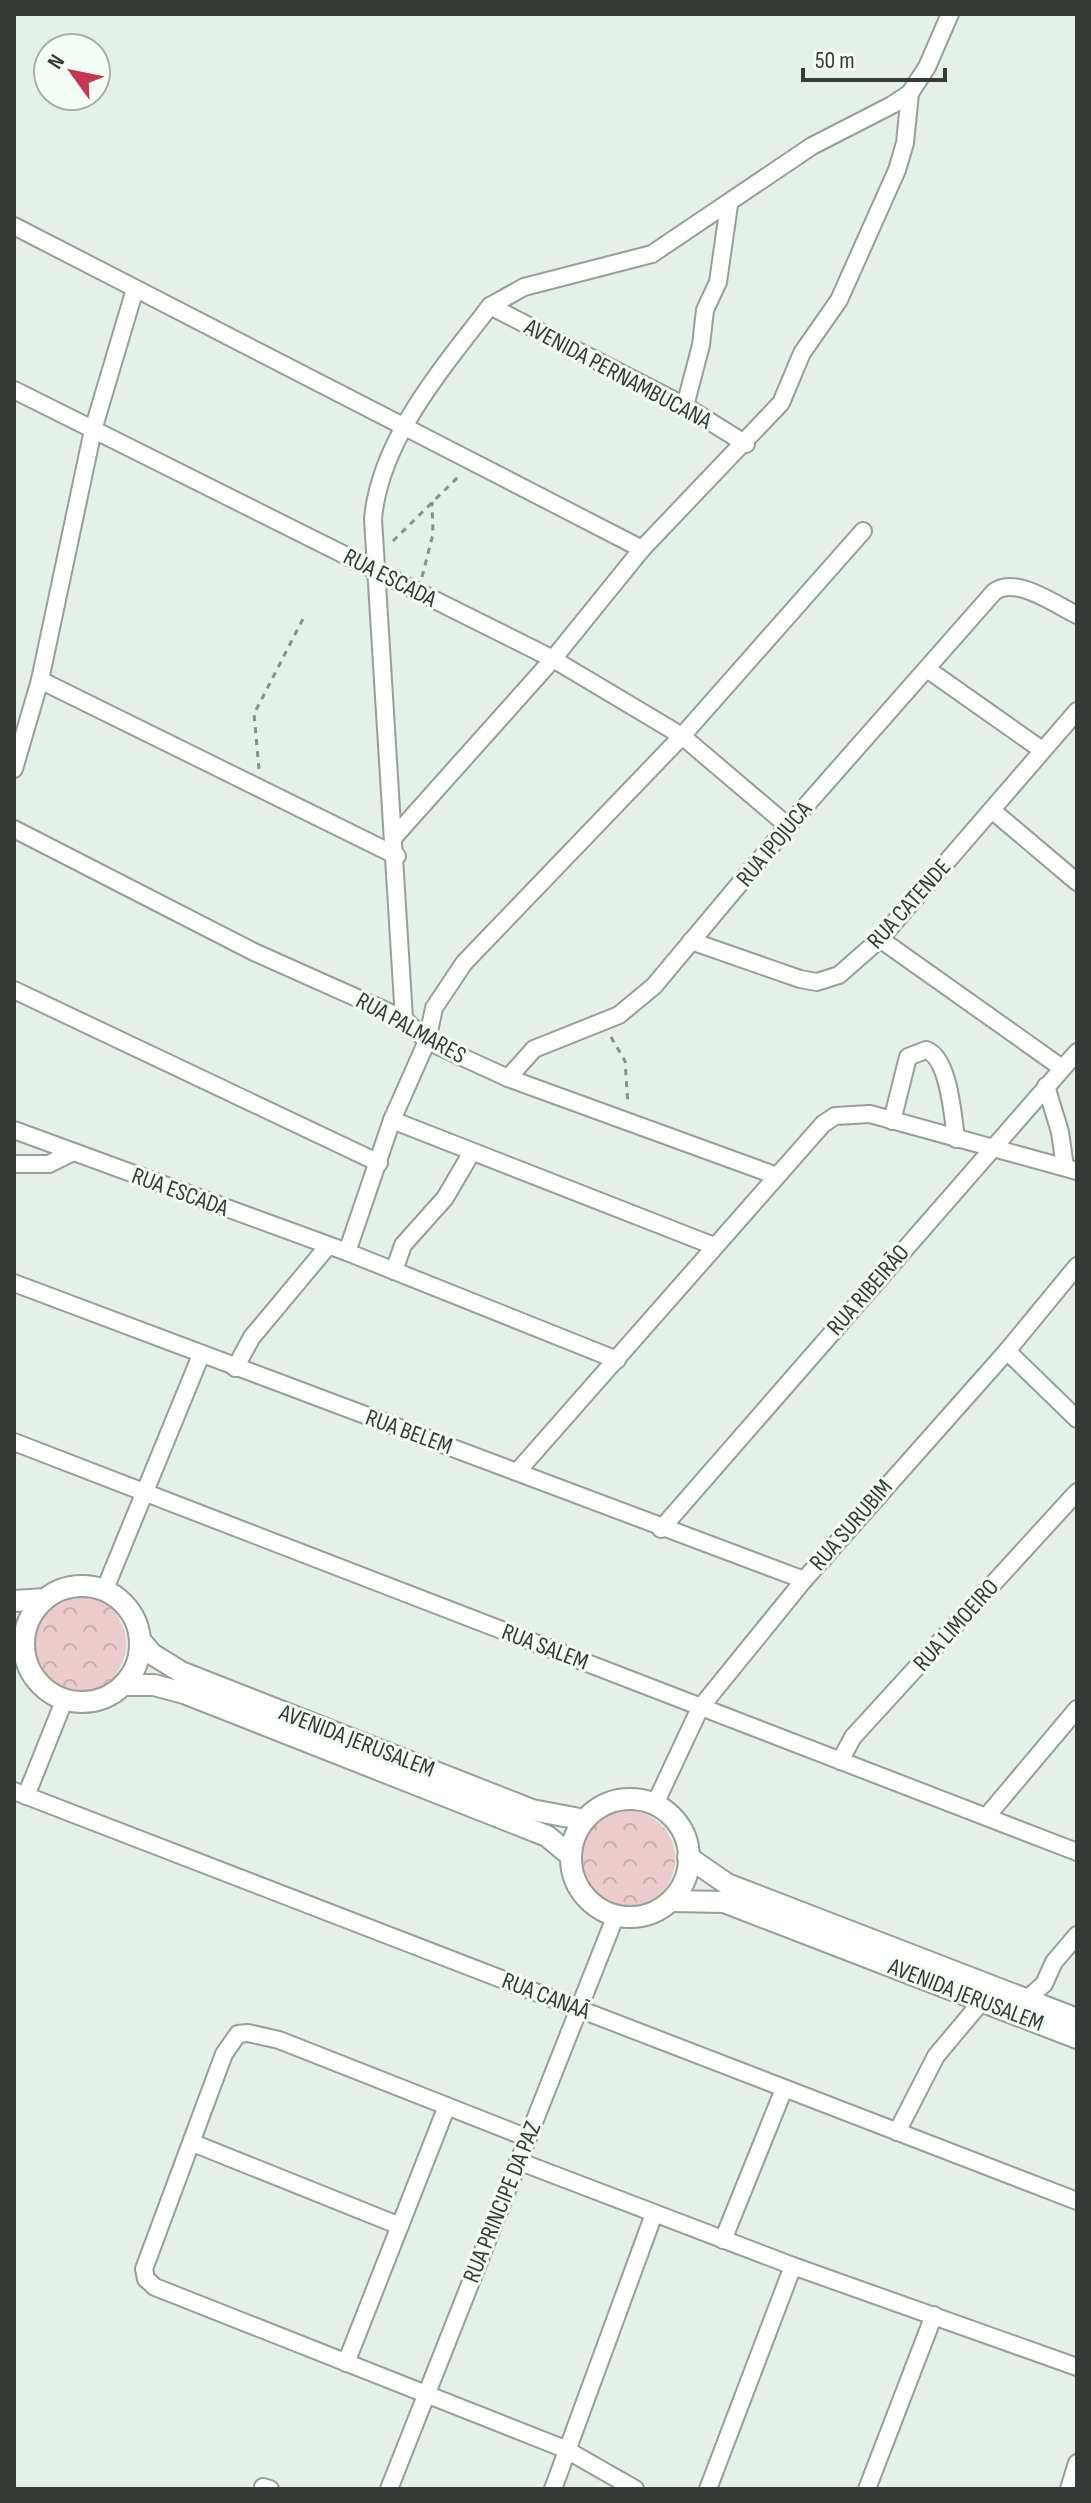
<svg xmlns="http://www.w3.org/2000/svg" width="1091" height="2503" viewBox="0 0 1091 2503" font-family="'Sofia Sans Condensed',sans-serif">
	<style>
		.park { fill: url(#park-crowns) }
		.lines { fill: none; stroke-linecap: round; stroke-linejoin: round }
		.minor-casing { stroke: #969f98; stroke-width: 20 }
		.tertiary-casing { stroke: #969f98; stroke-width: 24 }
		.path { stroke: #88908a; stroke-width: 3; stroke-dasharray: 6 6; stroke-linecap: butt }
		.minor { stroke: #fff; stroke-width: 16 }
		.tertiary { stroke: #fff; stroke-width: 20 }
		.labels { text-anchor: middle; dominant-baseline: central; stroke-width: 6; stroke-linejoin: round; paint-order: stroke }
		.street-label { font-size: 24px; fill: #373b38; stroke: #f3fdf5 }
	</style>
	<defs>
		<pattern id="park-crowns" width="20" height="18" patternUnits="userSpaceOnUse" patternTransform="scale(2)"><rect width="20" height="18" fill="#ebcbcc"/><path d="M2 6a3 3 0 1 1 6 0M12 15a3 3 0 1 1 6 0" fill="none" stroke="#caafb0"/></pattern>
	</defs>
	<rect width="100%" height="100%" fill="#e5f0e8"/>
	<!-- park -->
	<g class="park">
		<circle cx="77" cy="1644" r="49"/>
		<circle cx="626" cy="1859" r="49"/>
	</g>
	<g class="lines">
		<defs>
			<g id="minor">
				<polyline points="14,226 642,549"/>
				<polyline points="490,306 685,406 746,444"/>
				<polyline points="14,390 553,659 682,736 788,826"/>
				<polyline points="685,406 701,345 705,310 718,282 729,205"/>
				<polyline points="927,669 1042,750"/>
				<polyline points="40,680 397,856"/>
				<polyline points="14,769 40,680 93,430 135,289"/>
				<polyline points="993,811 1077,882"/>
				<polyline points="14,829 254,952 404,1019 427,1041 508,1078 777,1176"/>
				<polyline points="395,836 553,659 642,549 781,403 802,353 839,300 897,170 905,143 910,93"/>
				<polyline points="880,939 1062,1068"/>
				<polyline points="691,941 800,979 817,982 839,975 880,939 1077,711"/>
				<polyline points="14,990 379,1163"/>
				<path d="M 404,1019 L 373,519 C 380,439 443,368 490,306 L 524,287 L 652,254 L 812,146 L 892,105 L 910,93 L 927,67 L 950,14"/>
				<path d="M 508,1078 L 534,1049 L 619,1015 L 654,986 L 788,826 L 994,592 C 1015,575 1056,605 1077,615"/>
				<polyline points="1046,1086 1060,1132 1065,1167"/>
				<polyline points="392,1120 714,1246"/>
				<path d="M 892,1121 L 908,1057 L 926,1050 C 949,1057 953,1117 956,1139"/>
				<polyline points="14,1130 347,1252 617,1360"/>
				<polyline points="14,1164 49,1164 73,1152"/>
				<polyline points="347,1252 392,1120 427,1041 434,1008 464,963 682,736 863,531"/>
				<polyline points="394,1271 403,1245 445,1198 472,1152"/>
				<polyline points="14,1283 804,1580"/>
				<polyline points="1007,1351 1077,1419"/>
				<polyline points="235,1368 252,1337 328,1246"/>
				<polyline points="14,1442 1077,1852"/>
				<polyline points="517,1472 823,1124 835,1116 870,1114 1077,1171"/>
				<polyline points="661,1529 1077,1052"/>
				<polyline points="105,1589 201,1355"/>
				<polyline points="840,1761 853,1737 1077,1492"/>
				<polyline points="14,1791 1077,2201"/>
				<polyline points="26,1796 64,1701"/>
				<polyline points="655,1804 700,1708 804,1580 1007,1351 1077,1266"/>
				<polyline points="987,1816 1077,1709"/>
				<polyline points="1026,2000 1044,1984 1054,1962 1077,1935"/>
				<polyline points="897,2132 936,2056 988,1994"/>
				<polyline points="528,2138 279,2040 248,2033 238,2034 224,2054 144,2269 146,2279 155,2287 565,2449 635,2489"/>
				<polyline points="193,2143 400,2226"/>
				<polyline points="518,2161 793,2266 1077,2367"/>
				<polyline points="723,2240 784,2089"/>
				<polyline points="346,2363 447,2106"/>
				<polyline points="263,2487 270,2489"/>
				<polyline points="389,2489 616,1915"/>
				<polyline points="553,2489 654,2214"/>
				<polyline points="708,2489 793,2266"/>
				<polyline points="867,2489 934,2315"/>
				<polyline points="1069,2489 1077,2463"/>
			</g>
			<g id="tertiary">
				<circle cx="82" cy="1644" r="58"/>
				<polyline points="14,1601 45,1599"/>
				<polyline points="140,1640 152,1654 181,1672 532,1810 585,1820"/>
				<polyline points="123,1685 154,1685 184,1693 547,1836 571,1856"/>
				<circle cx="630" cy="1858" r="59"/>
				<polyline points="688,1857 727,1884 1077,2019"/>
				<polyline points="672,1901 724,1902 1077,2038"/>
			</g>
		</defs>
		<!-- minor casing -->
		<use href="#minor" class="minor-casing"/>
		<!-- tertiary casing -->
		<use href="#tertiary" class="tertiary-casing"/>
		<!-- path -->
		<g class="path">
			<polyline points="393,541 459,476"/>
			<polyline points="422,577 433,534 432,502"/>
			<polyline points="259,769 254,714 304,617"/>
			<polyline points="611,1037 625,1061 628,1105"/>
		</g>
		<!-- minor -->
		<use href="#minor" class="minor"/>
		<!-- tertiary -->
		<use href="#tertiary" class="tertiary"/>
	</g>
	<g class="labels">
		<!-- street labels -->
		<g class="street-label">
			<text transform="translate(618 374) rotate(28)">AVENIDA PERNAMBUCANA</text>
			<text transform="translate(390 578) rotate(27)">RUA ESCADA</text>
			<text transform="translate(774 844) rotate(-50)">RUA IPOJUCA</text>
			<text transform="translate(909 904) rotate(-48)">RUA CATENDE</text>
			<text transform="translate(411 1028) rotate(29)">RUA PALMARES</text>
			<text transform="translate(180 1192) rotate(20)">RUA ESCADA</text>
			<text transform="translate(868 1290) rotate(-49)">RUA RIBEIRÃO</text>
			<text transform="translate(409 1432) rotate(20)">RUA BELEM</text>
			<text transform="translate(851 1525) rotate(-49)">RUA SURUBIM</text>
			<text transform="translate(956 1625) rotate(-48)">RUA LIMOEIRO</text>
			<text transform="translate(545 1647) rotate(21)">RUA SALEM</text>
			<text transform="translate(357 1741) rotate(21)">AVENIDA JERUSALEM</text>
			<text transform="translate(966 1995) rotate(21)">AVENIDA JERUSALEM</text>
			<text transform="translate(546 1996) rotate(21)">RUA CANAÃ</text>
			<text transform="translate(502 2202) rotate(-68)">RUA PRINCIPE DA PAZ</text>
		</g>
	</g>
	<!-- border -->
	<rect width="1091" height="2503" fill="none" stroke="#373b38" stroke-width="32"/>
	<!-- north arrow -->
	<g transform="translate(72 72) rotate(303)"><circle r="38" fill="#f3fdf5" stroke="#a8afa9" stroke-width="2"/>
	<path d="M0-6L14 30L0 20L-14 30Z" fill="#c73750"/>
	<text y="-12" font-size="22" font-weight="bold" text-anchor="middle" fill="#373b38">N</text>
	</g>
	<!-- scale -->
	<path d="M803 68v12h142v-12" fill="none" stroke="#373b38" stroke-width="4"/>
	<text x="815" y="68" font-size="24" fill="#373b38" stroke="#f3fdf5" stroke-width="6" paint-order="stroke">50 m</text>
</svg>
